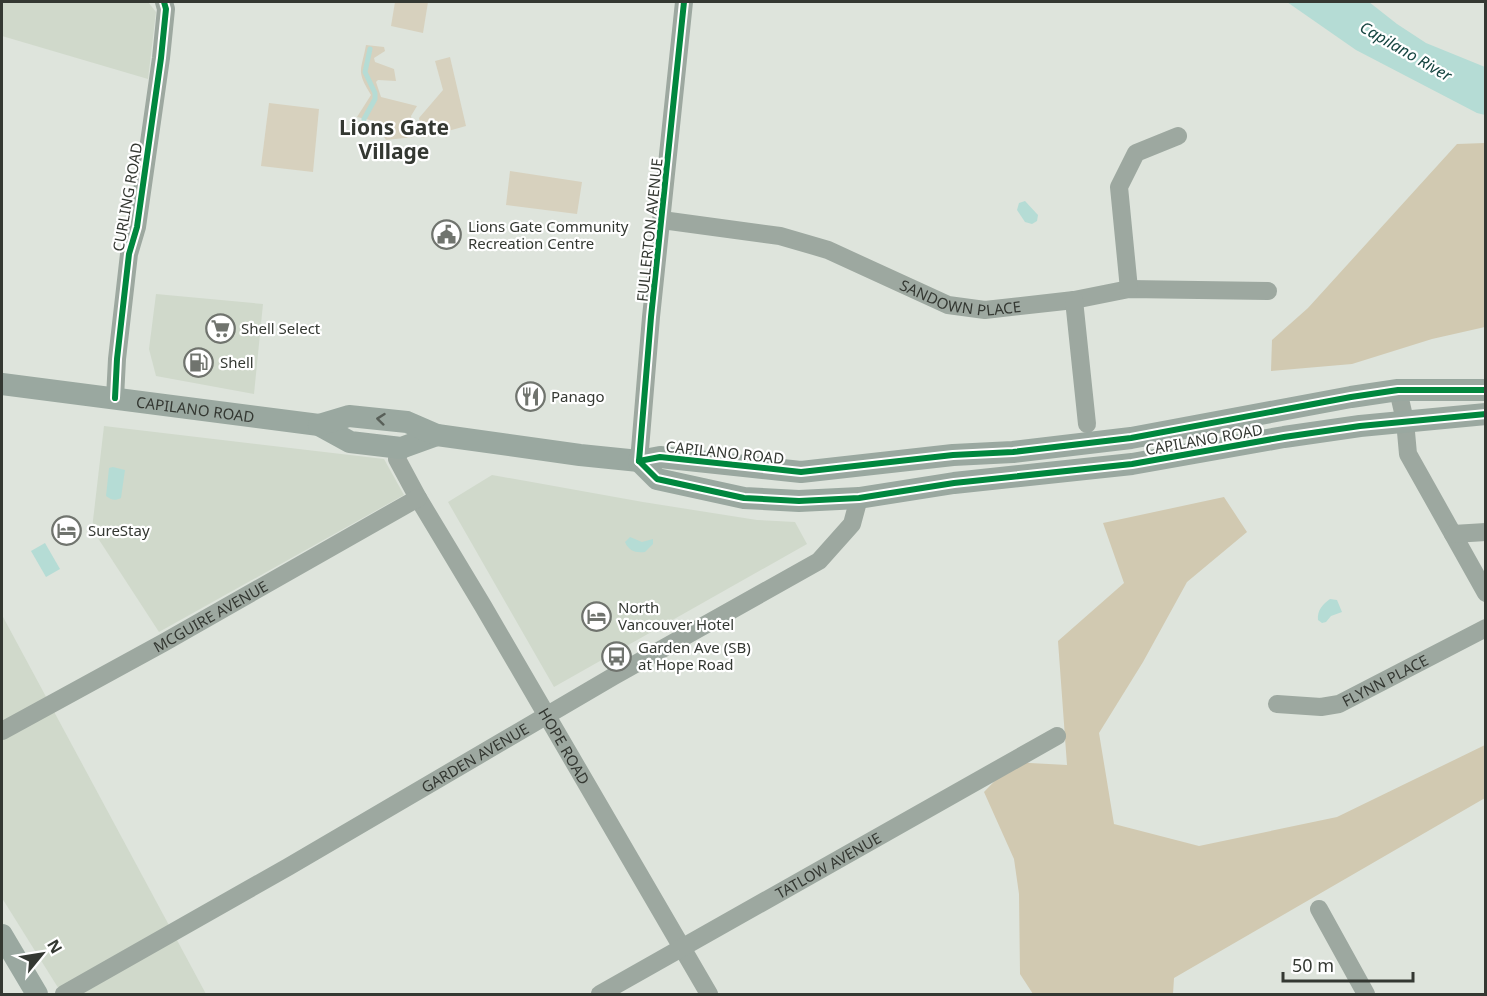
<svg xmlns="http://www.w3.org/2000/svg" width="1487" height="996" viewBox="0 0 1487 996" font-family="'Noto Sans',sans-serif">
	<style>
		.built { fill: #d0d9cb }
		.green { fill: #d7d1be }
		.forest { fill: #d1c9b1 }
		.water { fill: #b5dcd5 }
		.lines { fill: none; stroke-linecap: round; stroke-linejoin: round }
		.stream { stroke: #b5dcd5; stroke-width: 5 }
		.minor { stroke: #9da8a0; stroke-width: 18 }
		.major { stroke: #9aa8a0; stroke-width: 22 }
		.cycleway-casing { stroke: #fff; stroke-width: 10 }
		.cycleway { stroke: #00873e; stroke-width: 6 }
		.oneway { stroke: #585f58 }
		.labels { text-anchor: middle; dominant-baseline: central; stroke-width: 4.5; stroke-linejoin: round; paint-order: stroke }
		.street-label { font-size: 15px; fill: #343832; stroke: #fff }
		.poi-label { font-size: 15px; fill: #343832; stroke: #fff; text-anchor: start }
		.water-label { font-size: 16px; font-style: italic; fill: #154541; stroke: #fff }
		.district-label { font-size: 21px; font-weight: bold; fill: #343832; stroke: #fff }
	</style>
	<rect width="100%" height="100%" fill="#dee4dc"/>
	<!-- built -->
	<g class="built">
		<polygon points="2,2 148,2 156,12 148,79 2,36"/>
		<polygon points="156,294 263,304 254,394 156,376 149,349"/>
		<polygon points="104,426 384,459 404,495 159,632 92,529"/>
		<polygon points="492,475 643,502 757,520 795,522 807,544 554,687 448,502"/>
		<polygon points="2,615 206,994 62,994 2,898"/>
	</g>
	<!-- green -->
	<g class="green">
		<polygon points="395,2 428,2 423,33 391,26"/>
		<path d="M 366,45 L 384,47 L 385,51 L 374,58 L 375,62 L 394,69 L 396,81 L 378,80 L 376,82 L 381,97 L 417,106 L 411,116 L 414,137 L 386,140 L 374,121 L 357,117 L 371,95 C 356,70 361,72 366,45 Z"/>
		<polygon points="450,57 466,126 423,138 419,118 443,90 435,61"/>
		<polygon points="269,103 319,109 313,172 261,166"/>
		<polygon points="510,171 582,182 577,214 506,205"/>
	</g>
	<!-- forest -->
	<g class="forest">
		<polygon points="1485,143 1485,327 1432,339 1352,364 1271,371 1272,340 1308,308 1457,144"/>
		<polygon points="1224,497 1247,532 1187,582 1143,662 1099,733 1114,824 1199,846 1337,817 1485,745 1485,798 1174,978 1173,994 1033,994 1020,974 1019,894 1014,859 984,792 1013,762 1067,765 1058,641 1124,583 1103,523"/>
	</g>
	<!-- water -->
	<g class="water">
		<polygon points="1287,2 1369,2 1397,24 1426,43 1485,67 1485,115 1477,113 1356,50"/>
		<polygon points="1025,201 1038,215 1037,221 1032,224 1025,222 1017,210 1019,203"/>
		<path d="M 113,467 L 125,470 L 121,498 C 115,501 111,500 106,496 L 109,468 Z"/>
		<path d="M 630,537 L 642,542 L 653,539 L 653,544 L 645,552 C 635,553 629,551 625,542 Z"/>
		<polygon points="45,543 60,569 46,577 31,551"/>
		<path d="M 1330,599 L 1337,600 L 1342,612 L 1331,616 L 1326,622 L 1322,623 L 1318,620 C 1317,610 1323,604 1330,599 Z"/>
	</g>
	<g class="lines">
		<!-- stream -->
		<polyline class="stream" points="364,119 375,99 375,93 365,72 370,49"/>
		<!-- minor -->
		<g class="minor">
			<path id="s1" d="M 662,220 L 780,236 L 828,250 L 948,305 L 985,310 L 1074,300 L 1129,289 L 1268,291"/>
			<polyline points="1129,289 1119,187 1136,153 1178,136"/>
			<polyline points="1074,300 1087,424"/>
			<polyline points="1398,390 1405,421 1408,454 1486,593"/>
			<polyline points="115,398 117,359 129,254 137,227 161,58 166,9 164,2"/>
			<path id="s2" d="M 401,448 L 397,459 L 418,498 L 483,606 L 709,994"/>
			<polyline points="639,461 651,317 684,2"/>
			<polyline points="1453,534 1486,532"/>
			<path id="s3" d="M 1277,704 L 1321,707 L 1339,704 L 1486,628"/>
			<path id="s4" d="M 2,731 L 163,643 L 418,498"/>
			<polyline points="1319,909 1366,994"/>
			<path id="s5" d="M 64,994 L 288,867 L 614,676 L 819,561 L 852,524 L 859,498"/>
			<path id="s6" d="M 600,994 L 1057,736"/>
		</g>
		<!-- major -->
		<g class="major">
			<path id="s7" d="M 2,384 L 319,425 L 350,442 L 401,448 L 437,435"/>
			<polyline points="319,425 349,416 407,422 437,435 580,455 639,461 660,457 801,472 953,455 1013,452 1131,438 1351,397 1398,390 1486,390"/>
			<polyline points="639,461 657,479 744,498 799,501 859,498 954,483 1132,464 1284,437 1360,426 1486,414"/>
			<polyline points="2,935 37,994"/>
		</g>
		<defs>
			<g id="cycleway">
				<polyline points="115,398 117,359 129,254 137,227 161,58 166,9 164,2"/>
				<polyline points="639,461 657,479 744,498 799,501 859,498 954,483 1132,464 1284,437 1360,426 1486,414"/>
				<polyline points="639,461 660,457 801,472 953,455 1013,452 1131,438 1351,397 1398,390 1486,390"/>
				<polyline points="639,461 651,317 684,2"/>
			</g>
		</defs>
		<!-- cycleway casing -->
		<use href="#cycleway" class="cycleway-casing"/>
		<!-- cycleway -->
		<use href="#cycleway" class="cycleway"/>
	</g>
	<!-- one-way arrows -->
	<defs><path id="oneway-chevron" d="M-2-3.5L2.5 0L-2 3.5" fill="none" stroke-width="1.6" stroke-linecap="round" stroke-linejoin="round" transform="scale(1.5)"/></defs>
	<use class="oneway" href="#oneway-chevron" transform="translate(381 419) rotate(-174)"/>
	<!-- icons -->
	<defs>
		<symbol id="civic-ring" viewBox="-11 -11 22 22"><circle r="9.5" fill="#fff" stroke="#70746e" stroke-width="1.5"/><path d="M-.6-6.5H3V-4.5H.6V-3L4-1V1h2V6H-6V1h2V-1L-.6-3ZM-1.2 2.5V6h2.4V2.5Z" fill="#70746e"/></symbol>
		<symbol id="supermarket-ring" viewBox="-11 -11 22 22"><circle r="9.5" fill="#fff" stroke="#70746e" stroke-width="1.5"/><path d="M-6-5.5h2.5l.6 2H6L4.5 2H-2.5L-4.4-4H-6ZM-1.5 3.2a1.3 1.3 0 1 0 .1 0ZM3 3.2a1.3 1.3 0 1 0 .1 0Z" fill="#70746e"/></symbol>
		<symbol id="fuel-ring" viewBox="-11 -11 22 22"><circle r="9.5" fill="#fff" stroke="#70746e" stroke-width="1.5"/><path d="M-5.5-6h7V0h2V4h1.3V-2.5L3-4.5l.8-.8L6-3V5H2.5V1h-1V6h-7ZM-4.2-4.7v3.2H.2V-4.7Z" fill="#70746e"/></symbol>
		<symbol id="restaurant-ring" viewBox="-11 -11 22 22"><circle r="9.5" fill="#fff" stroke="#70746e" stroke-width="1.5"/><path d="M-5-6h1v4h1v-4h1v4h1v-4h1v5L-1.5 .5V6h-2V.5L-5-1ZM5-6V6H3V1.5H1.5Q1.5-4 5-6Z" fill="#70746e"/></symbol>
		<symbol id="hotel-ring" viewBox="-11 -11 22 22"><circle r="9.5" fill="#fff" stroke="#70746e" stroke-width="1.5"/><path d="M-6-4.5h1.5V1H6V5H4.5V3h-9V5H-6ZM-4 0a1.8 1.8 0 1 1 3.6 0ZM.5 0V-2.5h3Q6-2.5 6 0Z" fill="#70746e"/></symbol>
		<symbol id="bus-ring" viewBox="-11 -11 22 22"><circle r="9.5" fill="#fff" stroke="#70746e" stroke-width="1.5"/><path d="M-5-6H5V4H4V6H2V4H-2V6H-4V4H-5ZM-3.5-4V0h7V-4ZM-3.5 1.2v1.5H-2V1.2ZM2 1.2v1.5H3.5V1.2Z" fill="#70746e"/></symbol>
	</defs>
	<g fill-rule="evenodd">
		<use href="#civic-ring" x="430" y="218" width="33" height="33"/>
		<use href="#supermarket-ring" x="204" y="312" width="33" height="33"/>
		<use href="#fuel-ring" x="182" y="346" width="33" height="33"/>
		<use href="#restaurant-ring" x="514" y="380" width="33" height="33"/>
		<use href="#hotel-ring" x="50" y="514" width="33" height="33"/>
		<use href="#hotel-ring" x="580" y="600" width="33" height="33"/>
		<use href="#bus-ring" x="600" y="640" width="33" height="33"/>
	</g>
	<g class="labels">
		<!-- street labels -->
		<g class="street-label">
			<text transform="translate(127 197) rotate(-80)">CURLING ROAD</text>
			<text transform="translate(649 230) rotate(-84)">FULLERTON AVENUE</text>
			<text stroke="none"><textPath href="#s1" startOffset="312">SANDOWN PLACE</textPath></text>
			<text stroke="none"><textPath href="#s7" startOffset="195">CAPILANO ROAD</textPath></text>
			<text transform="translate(1204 439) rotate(-10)">CAPILANO ROAD</text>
			<text transform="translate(725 452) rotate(6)">CAPILANO ROAD</text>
			<text stroke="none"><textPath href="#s4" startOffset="238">MCGUIRE AVENUE</textPath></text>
			<text stroke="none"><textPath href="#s3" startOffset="114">FLYNN PLACE</textPath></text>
			<text stroke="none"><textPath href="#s2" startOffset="344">HOPE ROAD</textPath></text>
			<text stroke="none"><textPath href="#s5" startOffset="474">GARDEN AVENUE</textPath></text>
			<text stroke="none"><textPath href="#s6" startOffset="262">TATLOW AVENUE</textPath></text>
		</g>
		<!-- poi labels -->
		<g class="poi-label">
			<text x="468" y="226">Lions Gate Community<tspan x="468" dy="17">Recreation Centre</tspan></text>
			<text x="241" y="328">Shell Select</text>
			<text x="220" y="362">Shell</text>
			<text x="551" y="396">Panago</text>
			<text x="88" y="530">SureStay</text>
			<text x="618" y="607">North<tspan x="618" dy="17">Vancouver Hotel</tspan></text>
			<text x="638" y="647">Garden Ave (SB)<tspan x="638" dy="17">at Hope Road</tspan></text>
		</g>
		<!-- water labels -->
		<g class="water-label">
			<text transform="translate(1406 51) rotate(30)">Capilano River</text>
		</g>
		<!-- district labels -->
		<g class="district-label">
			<text x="394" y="127">Lions Gate<tspan x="394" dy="24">Village</tspan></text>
		</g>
	</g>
	<!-- border -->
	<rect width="1487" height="996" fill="none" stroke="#343832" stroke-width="6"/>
	<!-- north arrow -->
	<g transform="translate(42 954) rotate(60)" stroke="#ffffff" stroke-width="4.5" paint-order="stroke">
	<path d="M0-4.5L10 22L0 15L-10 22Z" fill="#343832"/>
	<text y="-9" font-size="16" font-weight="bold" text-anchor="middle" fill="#343832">N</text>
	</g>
	<!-- scale -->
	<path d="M1283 972v9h130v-9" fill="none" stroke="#343832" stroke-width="3"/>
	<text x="1292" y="972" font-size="18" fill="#343832" stroke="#ffffff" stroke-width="4.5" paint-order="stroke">50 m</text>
</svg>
